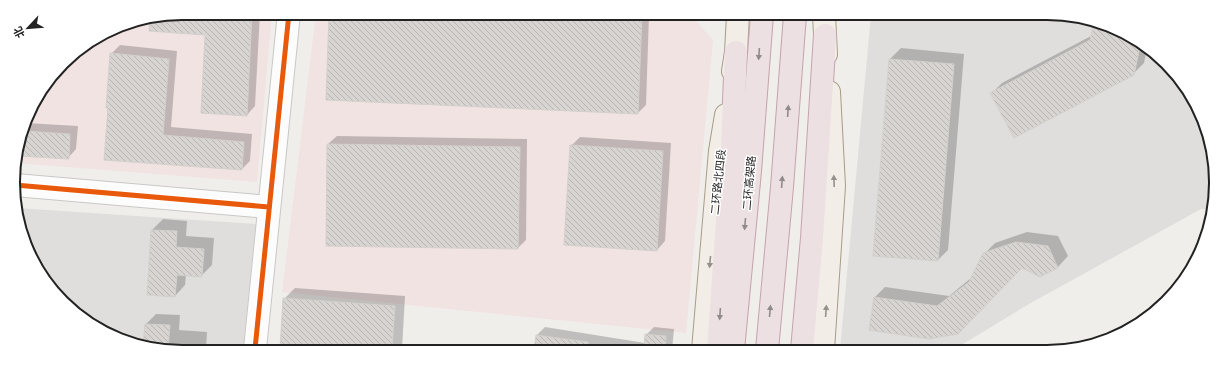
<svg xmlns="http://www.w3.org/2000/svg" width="1229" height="365" viewBox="0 0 1229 365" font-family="'Titillium Web','Noto Sans SC',sans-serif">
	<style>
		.residential { fill: #dfdedc }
		.commercial { fill: #f1e3e1 }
		.shadow { fill: #0003 }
		.building { fill: url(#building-back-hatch); stroke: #d3d0cc }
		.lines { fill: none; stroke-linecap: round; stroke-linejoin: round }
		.minor-casing { stroke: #c9c8c7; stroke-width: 24 }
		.major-casing { stroke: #a79c86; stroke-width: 24 }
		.highway-casing { stroke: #c5a2ac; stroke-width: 24 }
		.minor { stroke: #fdfcfc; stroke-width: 22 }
		.major { stroke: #f3ede7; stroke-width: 22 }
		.highway { stroke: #ece0e2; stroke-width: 22 }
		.cycleway-casing { stroke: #fff; stroke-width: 8 }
		.cycleway { stroke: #e8590c; stroke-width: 5 }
		.oneway { fill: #918a8c }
		.oneway2 { fill: #95928e }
		.labels { text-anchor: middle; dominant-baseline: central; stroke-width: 3; stroke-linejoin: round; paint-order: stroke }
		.street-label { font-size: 11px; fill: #222; stroke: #fff }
		.rim { fill: none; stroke: #222; stroke-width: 2 }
	</style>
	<defs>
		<pattern id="building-back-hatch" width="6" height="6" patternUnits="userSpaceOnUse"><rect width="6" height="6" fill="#d7d4d2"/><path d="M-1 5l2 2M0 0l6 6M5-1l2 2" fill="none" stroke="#b8b6b4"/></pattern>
	</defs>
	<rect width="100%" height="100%" fill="#f0eeeb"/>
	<!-- residential -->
	<g class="residential">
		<polygon points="871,15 1079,16 1140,41 1187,88 1213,149 1213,210 1201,209 1029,304 953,350 840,350"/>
		<polygon points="17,208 256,224 243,349 150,349 98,329 48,286 19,227"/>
	</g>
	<!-- commercial -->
	<g class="commercial">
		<polygon points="183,13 272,13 257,182 16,163 30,108 71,55 118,26"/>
		<polygon points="316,13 691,15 713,40 686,333 282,292"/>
	</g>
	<!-- shadow -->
	<g class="shadow">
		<polygon points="182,13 260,13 255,106 247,115 206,34"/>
		<polygon points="330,14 649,15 646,105 638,113 327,99"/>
		<polygon points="1095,23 1140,41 1147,48 1144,63 1133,74 991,94 1002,83 1093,35"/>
		<polygon points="120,45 177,51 171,127 252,134 250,161 242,169 105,159 111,54"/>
		<polygon points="901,48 964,54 948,250 938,260 874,255 890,59"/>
		<polygon points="26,123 78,126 76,149 68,158 18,155"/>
		<polygon points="337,136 527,139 526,240 518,248 328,144"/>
		<polygon points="580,137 671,143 665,241 657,250 571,146"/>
		<polygon points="163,219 187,221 186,236 214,238 212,265 201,276 186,275 185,285 175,296 152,230"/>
		<polygon points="1027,232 1058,236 1068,256 1058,267 1040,276 1022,267 958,333 875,297 885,287 949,296 971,278 984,254 995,243"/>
		<polygon points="295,288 405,296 402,349 281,349 284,299"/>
		<polygon points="156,314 180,315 179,330 207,332 206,349 150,349 144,347 146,324"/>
		<polygon points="545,327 645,343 646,335 654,327 674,329 672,350 535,350 537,335"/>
	</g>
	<!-- building -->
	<g class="building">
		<polygon points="182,13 252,13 247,116 201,113 205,35 149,31 150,19"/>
		<polygon points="329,14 642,15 638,114 326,100"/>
		<polygon points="1094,22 1141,42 1134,75 1014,138 990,93 1090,40"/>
		<polygon points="110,53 169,59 163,135 244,142 242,170 104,160 108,108 106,108"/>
		<polygon points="889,59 954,64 938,261 873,256"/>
		<polygon points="24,131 70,134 69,159 18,156"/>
		<polygon points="327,144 520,147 518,249 326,246"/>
		<polygon points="570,145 663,151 657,251 564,245"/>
		<polygon points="151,230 177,231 176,247 204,249 202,277 177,275 175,297 147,295"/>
		<polygon points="1016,242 1048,246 1058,268 1040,277 1022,268 958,334 929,339 869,330 874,297 937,306 969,282 983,253"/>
		<polygon points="283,298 395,306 392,349 280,349"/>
		<polygon points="145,324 170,325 168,349 150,349 143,346"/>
		<polygon points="645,334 666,336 665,350 644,350"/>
		<polygon points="536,335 588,342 588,350 534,350"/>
	</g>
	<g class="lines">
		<defs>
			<g id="minor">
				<polyline points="15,185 269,207"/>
				<polyline points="255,349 289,13"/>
			</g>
			<g id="major">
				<polyline points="824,15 826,54"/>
				<polyline points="733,71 736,52 738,15"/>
				<polyline points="703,350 720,151 726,115"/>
				<polyline points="823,350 834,186 829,92"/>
			</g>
			<g id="highway">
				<polyline points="718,350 732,150 736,52"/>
				<polyline points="733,350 750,171 762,15"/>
				<polyline points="767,350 782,187 795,15"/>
				<polyline points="802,350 812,238 825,35"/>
			</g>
		</defs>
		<!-- minor casing -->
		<use href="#minor" class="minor-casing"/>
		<!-- major casing -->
		<use href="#major" class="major-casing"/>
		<!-- highway casing -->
		<use href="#highway" class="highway-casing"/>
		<!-- minor -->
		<use href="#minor" class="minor"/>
		<!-- major -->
		<use href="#major" class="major"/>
		<!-- highway -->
		<use href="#highway" class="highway"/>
		<defs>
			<g id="cycleway">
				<polyline points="15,185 269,207"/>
				<polyline points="255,349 289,13"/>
			</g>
		</defs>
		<!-- cycleway casing -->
		<use href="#cycleway" class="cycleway-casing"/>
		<!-- cycleway -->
		<use href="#cycleway" class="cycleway"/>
	</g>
	<!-- one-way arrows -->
	<defs><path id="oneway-solid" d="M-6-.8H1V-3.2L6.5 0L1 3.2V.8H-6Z"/></defs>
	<g class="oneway">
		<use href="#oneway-solid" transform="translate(759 54) rotate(94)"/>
		<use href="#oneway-solid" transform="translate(788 111) rotate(-86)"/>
		<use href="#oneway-solid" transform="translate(782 182) rotate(-86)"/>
		<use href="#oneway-solid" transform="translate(745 224) rotate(95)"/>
		<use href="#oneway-solid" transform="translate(770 311) rotate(-85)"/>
		<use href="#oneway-solid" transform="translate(720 314) rotate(94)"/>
	</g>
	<g class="oneway2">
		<use href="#oneway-solid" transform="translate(834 181) rotate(-92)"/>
		<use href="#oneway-solid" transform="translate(710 262) rotate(95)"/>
		<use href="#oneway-solid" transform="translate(826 311) rotate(-86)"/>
	</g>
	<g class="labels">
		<!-- street labels -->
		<g class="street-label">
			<text transform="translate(718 182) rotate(-84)">二环路北四段</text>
			<text transform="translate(749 183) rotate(-85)">二环高架路</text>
		</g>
	</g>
	<!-- crop -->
	<path d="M0 0H1229V365H0ZM182 20H1047A162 162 0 0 1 1209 182V183A162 162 0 0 1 1047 345H182A162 162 0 0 1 20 183V182A162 162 0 0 1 182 20Z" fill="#fff" fill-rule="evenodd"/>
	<path class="rim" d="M182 20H1047A162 162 0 0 1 1209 182V183A162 162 0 0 1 1047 345H182A162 162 0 0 1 20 183V182A162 162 0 0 1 182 20Z"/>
	<!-- north arrow -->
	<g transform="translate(28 28) rotate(244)" stroke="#ffffff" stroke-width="3" paint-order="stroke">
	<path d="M0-3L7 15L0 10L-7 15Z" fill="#222222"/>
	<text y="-6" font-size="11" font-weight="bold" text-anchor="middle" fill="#222222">北</text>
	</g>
</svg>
